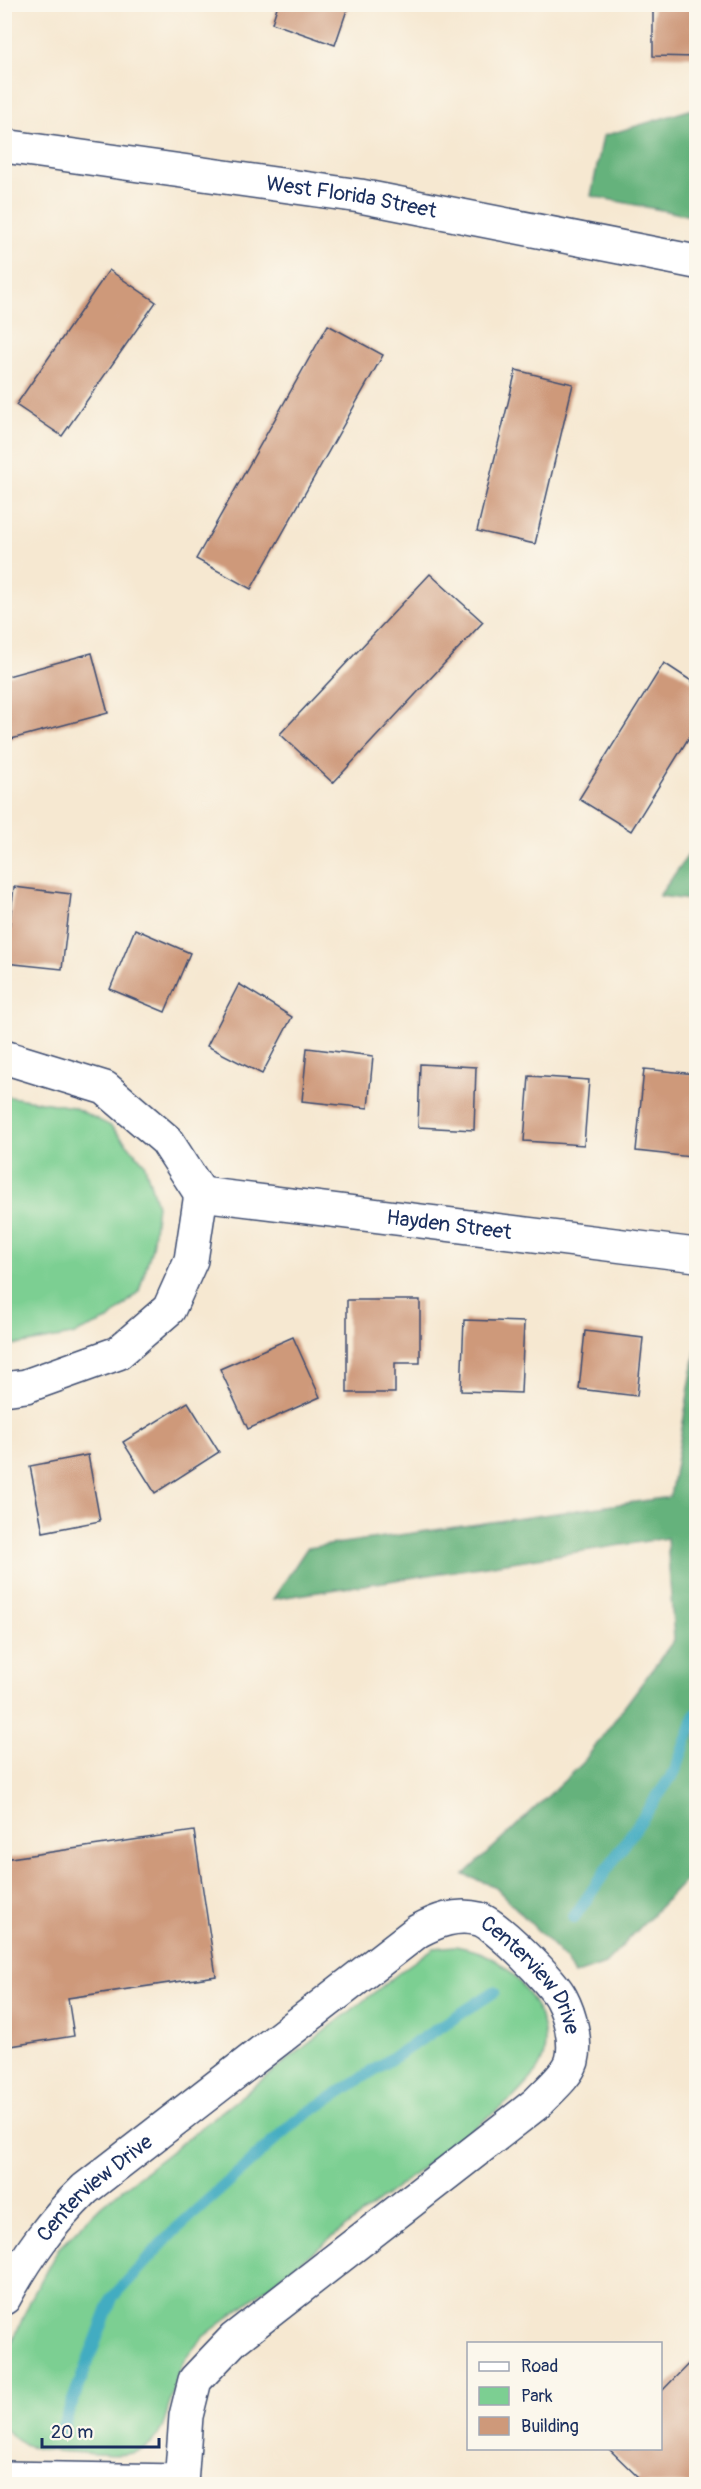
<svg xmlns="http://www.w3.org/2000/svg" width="701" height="2489" viewBox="0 0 701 2489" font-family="Pangolin,sans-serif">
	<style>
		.green { fill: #7ccf92; stroke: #4c7f78; stroke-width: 1.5 }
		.forest { fill: #65b27c; stroke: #40706d; stroke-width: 1.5 }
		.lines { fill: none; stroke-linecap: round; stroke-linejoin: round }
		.stream { stroke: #42acc1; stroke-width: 12 }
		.building { fill: #ce997a }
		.street-casing { stroke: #3c4b6f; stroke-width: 36 }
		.secondary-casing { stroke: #3c4b6f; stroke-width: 36 }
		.street { stroke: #fff; stroke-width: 33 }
		.secondary { stroke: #fff; stroke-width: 33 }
		.labels { text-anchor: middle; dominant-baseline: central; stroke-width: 5; stroke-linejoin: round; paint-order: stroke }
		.street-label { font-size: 21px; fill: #1b2f5e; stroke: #fbf7ec }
	</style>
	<rect width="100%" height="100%" fill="#fbf7ec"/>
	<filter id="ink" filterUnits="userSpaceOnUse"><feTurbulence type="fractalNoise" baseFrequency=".0167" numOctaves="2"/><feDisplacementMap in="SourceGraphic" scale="12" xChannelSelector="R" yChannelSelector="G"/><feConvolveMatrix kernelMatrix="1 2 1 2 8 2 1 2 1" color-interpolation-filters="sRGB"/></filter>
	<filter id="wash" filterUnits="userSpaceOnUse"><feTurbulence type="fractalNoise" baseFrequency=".008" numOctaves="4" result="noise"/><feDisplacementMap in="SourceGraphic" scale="24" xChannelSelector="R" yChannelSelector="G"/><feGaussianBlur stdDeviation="1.35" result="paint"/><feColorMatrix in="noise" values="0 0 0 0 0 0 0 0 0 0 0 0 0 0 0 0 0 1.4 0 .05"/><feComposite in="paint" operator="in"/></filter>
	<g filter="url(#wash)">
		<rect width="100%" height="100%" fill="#f6e8d1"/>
		<!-- green -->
		<g class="green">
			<polygon points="4,1096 73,1107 111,1126 144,1163 157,1205 152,1248 139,1291 110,1319 72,1335 5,1347"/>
			<path d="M 455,1946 C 464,1948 474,1949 482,1953 C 516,1967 551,2015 544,2053 C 541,2072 525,2085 513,2098 L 203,2337 C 196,2346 186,2356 181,2366 C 169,2389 169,2437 144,2449 C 123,2459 94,2453 71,2452 C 43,2451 23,2450 4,2428 L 5,2373 L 10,2347 L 31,2299 L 58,2249 L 102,2205 L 408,1966 L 434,1948 Z"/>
		</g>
		<!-- forest -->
		<g class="forest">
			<polygon points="696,108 696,217 591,196 603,136"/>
			<polygon points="696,844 696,901 659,896"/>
			<polygon points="696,1348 696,1869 605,1964 574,1975 565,1958 494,1886 464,1875 582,1764 674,1640 667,1538 273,1599 307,1548 670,1497"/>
		</g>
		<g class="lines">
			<!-- stream -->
			<g class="stream">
				<polyline points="574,1917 675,1771 696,1714"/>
				<polyline points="62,2429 112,2298 174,2231 297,2120 494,1992"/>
			</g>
		</g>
		<g id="blocks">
			<!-- building -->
			<g class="building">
				<polygon points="278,4 349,4 335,45 272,23"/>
				<polygon points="653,4 696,4 696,57 653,56"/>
				<polygon points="109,270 156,302 62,436 16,405"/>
				<polygon points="328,325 383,355 251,589 196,559"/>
				<polygon points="516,370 573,384 535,544 477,531"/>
				<polygon points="430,574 483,622 333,783 280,734"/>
				<polygon points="92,653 108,713 4,741 4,677"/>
				<polygon points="664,663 696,684 696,726 631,831 579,799"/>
				<polygon points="14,887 71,894 62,969 5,963"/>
				<polygon points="135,929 190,953 165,1012 110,989"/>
				<polygon points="239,984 292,1017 262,1074 207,1046"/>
				<polygon points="307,1048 373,1056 368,1108 302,1101"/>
				<polygon points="420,1064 476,1067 474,1130 418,1127"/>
				<polygon points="644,1069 696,1074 696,1110 691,1157 636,1151"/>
				<polygon points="529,1076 589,1080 584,1145 524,1141"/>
				<polygon points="347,1300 420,1300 420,1363 395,1363 395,1393 347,1393"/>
				<polygon points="464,1320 524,1322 521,1393 461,1391"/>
				<polygon points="585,1331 643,1338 637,1396 579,1389"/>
				<polygon points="293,1337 320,1397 248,1429 220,1369"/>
				<polygon points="188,1402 219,1452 155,1493 123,1442"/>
				<polygon points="88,1455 100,1521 43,1532 30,1466"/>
				<polygon points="194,1831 216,1976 68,1998 74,2036 4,2047 4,1859"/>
				<polygon points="696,2356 696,2484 633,2484 639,2478 608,2448 660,2448 660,2393"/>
			</g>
		</g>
	</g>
	<g filter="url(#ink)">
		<use href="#blocks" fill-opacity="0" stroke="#3c4b6f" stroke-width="1.5"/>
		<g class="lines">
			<defs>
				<g id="street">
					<polyline points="4,1057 105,1088 166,1140 201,1194"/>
					<path id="s1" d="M 201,1194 L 696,1255"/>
					<polyline points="4,1389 26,1386 118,1353 169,1309 191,1260 201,1194"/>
					<path id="s2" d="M 4,2298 C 27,2256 51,2222 85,2189 L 418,1931 C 437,1921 456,1913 479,1919 C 496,1924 553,1982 561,1998 C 570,2015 577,2042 572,2061 C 567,2076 548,2091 537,2103 L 234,2339 L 195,2380 L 186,2416 L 181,2484"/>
					<polyline points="4,2478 181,2481"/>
				</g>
				<g id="secondary">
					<path id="s3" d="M 4,146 L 360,196 L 696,262"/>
				</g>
			</defs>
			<!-- street casing -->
			<use href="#street" class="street-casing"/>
			<!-- secondary casing -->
			<use href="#secondary" class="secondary-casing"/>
			<!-- street -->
			<use href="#street" class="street"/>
			<!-- secondary -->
			<use href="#secondary" class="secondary"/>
		</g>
	</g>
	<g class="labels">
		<!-- street labels -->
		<g class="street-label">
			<text stroke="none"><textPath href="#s3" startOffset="351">West Florida Street</textPath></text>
			<text stroke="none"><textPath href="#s1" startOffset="250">Hayden Street</textPath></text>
			<text stroke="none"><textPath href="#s2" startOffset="700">Centerview Drive</textPath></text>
			<text stroke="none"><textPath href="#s2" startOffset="144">Centerview Drive</textPath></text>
		</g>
	</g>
	<!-- margin -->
	<rect width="701" height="2489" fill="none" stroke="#fbf7ec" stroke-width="24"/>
	<!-- legend -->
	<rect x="467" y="2342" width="195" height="108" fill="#fbf7ec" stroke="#a1a7b3" stroke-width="1.5"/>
	<rect x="479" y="2362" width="30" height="9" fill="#ffffff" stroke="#a1a7b3" stroke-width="1.5"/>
	<text x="521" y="2372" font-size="18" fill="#1b2f5e">Road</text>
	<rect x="479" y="2387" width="30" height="18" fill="#7ccf92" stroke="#a1a7b3" stroke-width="1.5"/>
	<text x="521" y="2402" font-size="18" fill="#1b2f5e">Park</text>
	<rect x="479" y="2417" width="30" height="18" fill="#ce997a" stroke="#a1a7b3" stroke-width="1.5"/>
	<text x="521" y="2432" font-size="18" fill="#1b2f5e">Building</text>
	<!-- scale -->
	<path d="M42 2438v9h117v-9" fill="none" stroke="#1b2f5e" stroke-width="3"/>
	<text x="51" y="2438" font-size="18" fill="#1b2f5e" stroke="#fbf7ec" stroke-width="4.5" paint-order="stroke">20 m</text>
</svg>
